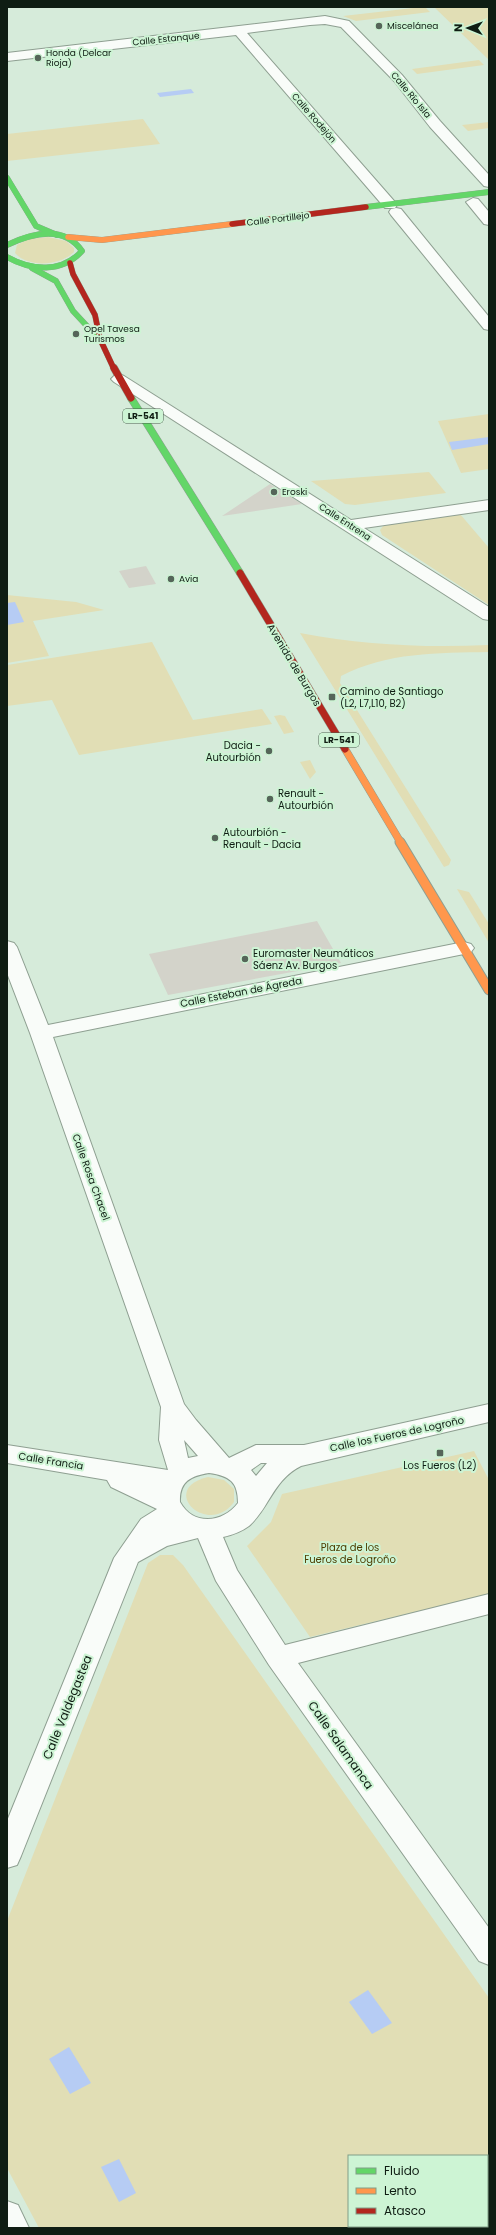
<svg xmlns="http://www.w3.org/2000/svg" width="496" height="2235" viewBox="0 0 496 2235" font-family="Poppins,sans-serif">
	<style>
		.green { fill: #e1deb5; fill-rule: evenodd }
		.water { fill: #b6ccf4 }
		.building { fill: #d3d3ca }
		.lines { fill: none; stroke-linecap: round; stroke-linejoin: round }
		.street-casing { stroke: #8e9f91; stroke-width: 2 }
		.fast-far1-casing { stroke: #8e9f91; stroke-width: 6 }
		.fast-casing { stroke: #8e9f91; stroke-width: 8 }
		.slow-far2-casing { stroke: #8e9f91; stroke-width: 6 }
		.slow-far1-casing { stroke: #8e9f91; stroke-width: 8 }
		.slow-casing { stroke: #8e9f91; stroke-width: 11 }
		.jam-far1-casing { stroke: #8e9f91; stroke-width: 6 }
		.jam-casing { stroke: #8e9f91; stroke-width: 8 }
		.street { fill: #f9fcf9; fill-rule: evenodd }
		.fast-far1 { stroke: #63d668; stroke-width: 5.5 }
		.fast { stroke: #63d668; stroke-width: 7 }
		.slow-far2 { stroke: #ff974d; stroke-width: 5.5 }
		.slow-far1 { stroke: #ff974d; stroke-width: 7 }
		.slow { stroke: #ff974d; stroke-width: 9 }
		.jam-far1 { stroke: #b3261e; stroke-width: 5.5 }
		.jam { stroke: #b3261e; stroke-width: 7 }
		.poi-dot { fill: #556559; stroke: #cdf4d4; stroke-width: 1.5 }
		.labels { text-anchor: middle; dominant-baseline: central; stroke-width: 4; stroke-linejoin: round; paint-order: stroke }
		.far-poi-label { font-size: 9px; fill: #0f1d13; stroke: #cdf4d4; text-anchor: start }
		.far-street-label { font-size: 9px; fill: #0f1d13; stroke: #cdf4d4 }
		.shield { fill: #cdf4d4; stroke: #485e4d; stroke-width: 1 }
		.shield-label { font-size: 9px; font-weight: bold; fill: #0f1d13 }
		.street-label { font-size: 10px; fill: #0f1d13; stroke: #cdf4d4 }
		.poi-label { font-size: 10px; fill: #0f1d13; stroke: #cdf4d4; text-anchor: start }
		.park-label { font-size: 10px; fill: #4d3c00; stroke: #cdf4d4 }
		.near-street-label { font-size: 12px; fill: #0f1d13; stroke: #cdf4d4 }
	</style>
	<rect width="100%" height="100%" fill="#d6ebda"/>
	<!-- green -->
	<g class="green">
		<polygon points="422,7 425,7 430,12 356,21 343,16"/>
		<polygon points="434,7 489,7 489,60"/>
		<polygon points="479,60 484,65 417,74 412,69"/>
		<polygon points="143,119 160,144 7,161 7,134"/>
		<polygon points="489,122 489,128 468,131 462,125"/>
		<path d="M 48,237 L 66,241 L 74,248 L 74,252 C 60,266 28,268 15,253 L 17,245 L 29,239 Z"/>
		<polygon points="489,414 489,469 461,473 438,421"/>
		<polygon points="429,472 446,493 355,505 345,504 311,481"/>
		<polygon points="460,514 489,548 489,605 382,535 380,530 384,525"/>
		<polygon points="7,595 76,602 104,610 33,621 49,656 7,663"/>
		<path d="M 300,633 C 364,645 424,648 489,645 L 489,652 C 437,653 388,652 341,676 L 340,683 L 451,860 L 449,865 L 444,867 Z"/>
		<polygon points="152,642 193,720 262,709 272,724 79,755 52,700 7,706 7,665"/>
		<polygon points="280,715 285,716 294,732 284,734 274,716"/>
		<polygon points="310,760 316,772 310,779 300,762"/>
		<polygon points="457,889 469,892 489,924 489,943"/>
		<polygon points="474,1451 489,1480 489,1594 310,1637 247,1546 271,1522 282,1494"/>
		<path d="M 208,1477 L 224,1480 L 234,1489 L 234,1502 C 208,1538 157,1489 208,1477 Z"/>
		<path d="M 160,1555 L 173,1555 L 183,1565 L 489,1998 L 489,2228 L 39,2228 L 7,2168 L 7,1921 L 148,1563 ZM 349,2156 L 487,2156 L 487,2226 L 349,2226 Z"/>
	</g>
	<!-- water -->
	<g class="water">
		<polygon points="191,89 194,93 160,97 157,93"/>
		<polygon points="489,437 489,444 452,450 449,442"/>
		<polygon points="15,602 24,622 7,625 7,603"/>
		<polygon points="368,1990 392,2023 372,2034 349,2002"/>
		<polygon points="69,2047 91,2083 70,2094 49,2059"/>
		<polygon points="119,2159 136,2193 119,2202 101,2167"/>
	</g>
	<!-- building -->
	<g class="building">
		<polygon points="270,484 302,504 222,516"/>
		<polygon points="146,566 156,584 129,588 119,571"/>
		<polygon points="317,921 341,963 168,995 149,954"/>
	</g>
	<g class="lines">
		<defs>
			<g id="street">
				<polygon points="325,16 349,21 402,75 440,121 489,175 489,187 484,186 430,127 394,81 341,27 325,24 310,25 247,33 395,202 397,205 395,208 385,208 236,35 7,61 7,53"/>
				<polygon points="473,198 478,199 489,212 489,225 484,224 466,202"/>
				<polygon points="396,208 401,209 489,317 489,330 484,329 391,215 389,212 391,209"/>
				<polygon points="119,374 124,376 351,520 489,500 489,510 364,528 489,607 489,620 483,619 114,382 111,379 114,376"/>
				<path d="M 7,941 L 14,943 L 17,947 L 48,1025 L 464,942 L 471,944 L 474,948 L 471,952 L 464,954 L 53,1037 L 184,1404 L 196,1420 L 229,1458 L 256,1445 L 304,1445 L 489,1404 L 489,1422 L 301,1466 C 273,1480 270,1507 249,1526 C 241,1532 232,1535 223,1537 L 237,1570 L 285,1645 L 489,1594 L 489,1614 L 298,1663 L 489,1928 L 489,1965 L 479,1961 L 269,1665 L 216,1581 L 198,1538 L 167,1546 L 138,1562 L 21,1856 L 17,1865 L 7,1868 L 7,1821 L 114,1558 L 141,1519 L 157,1509 L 111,1487 L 107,1480 L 7,1463 L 7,1445 L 168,1470 L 159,1440 L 161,1407 L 30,1033 L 7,973 ZM 184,1440 L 198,1456 L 188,1458 ZM 261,1463 L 267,1463 L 256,1476 L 251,1470 ZM 209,1473 C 230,1476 238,1482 238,1503 C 223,1523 193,1526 180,1502 C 179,1482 190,1476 209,1473 Z"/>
				<polygon points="7,2201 18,2205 29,2228 7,2228"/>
			</g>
			<g id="fast-far1">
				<polyline points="7,178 36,226 57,235"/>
				<polyline points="366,207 489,192"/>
				<path d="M 7,245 C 32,233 64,225 82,251 C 62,273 32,271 7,257"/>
				<polyline points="32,268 56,281 73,311 99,339"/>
			</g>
			<polyline id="fast" points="131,398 240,573"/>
			<polyline id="slow-far2" points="68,237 102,240 232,224"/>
			<polyline id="slow-far1" points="345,749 401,843"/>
			<polyline id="slow" points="400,842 489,990"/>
			<g id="jam-far1">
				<polyline points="232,224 366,207"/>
				<polyline points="70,263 73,274 95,315 100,339 114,369"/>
			</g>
			<g id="jam">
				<polyline points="114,368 131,398"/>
				<polyline points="240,573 345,749"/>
			</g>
		</defs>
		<!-- street casing -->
		<use href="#street" class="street-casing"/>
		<!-- fast-far1 casing -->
		<use href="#fast-far1" class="fast-far1-casing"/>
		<!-- fast casing -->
		<use href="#fast" class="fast-casing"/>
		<!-- slow-far2 casing -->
		<use href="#slow-far2" class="slow-far2-casing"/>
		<!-- slow-far1 casing -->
		<use href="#slow-far1" class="slow-far1-casing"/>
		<!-- slow casing -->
		<use href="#slow" class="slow-casing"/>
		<!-- jam-far1 casing -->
		<use href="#jam-far1" class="jam-far1-casing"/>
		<!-- jam casing -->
		<use href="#jam" class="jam-casing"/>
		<!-- street -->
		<use href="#street" class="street"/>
		<!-- fast-far1 -->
		<use href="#fast-far1" class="fast-far1"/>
		<!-- fast -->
		<use href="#fast" class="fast"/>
		<!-- slow-far2 -->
		<use href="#slow-far2" class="slow-far2"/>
		<!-- slow-far1 -->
		<use href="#slow-far1" class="slow-far1"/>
		<!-- slow -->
		<use href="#slow" class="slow"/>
		<!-- jam-far1 -->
		<use href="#jam-far1" class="jam-far1"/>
		<!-- jam -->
		<use href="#jam" class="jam"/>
	</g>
	<!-- markers -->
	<g class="poi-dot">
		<circle cx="379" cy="26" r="4"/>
		<circle cx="38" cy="58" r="4"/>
		<circle cx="76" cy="334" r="4"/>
		<circle cx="274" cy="492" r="4"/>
		<circle cx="171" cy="579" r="4"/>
		<rect x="328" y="693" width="8" height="8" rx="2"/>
		<circle cx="269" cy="751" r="4"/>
		<circle cx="270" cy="799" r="4"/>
		<circle cx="215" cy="838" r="4"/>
		<circle cx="245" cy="959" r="4"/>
		<rect x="436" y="1449" width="8" height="8" rx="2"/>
	</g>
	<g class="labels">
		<!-- far-poi labels -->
		<g class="far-poi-label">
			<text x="387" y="26">Miscelánea</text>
			<text x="46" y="53">Honda (Delcar<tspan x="46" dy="10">Rioja)</tspan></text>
			<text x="84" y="329">Opel Tavesa<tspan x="84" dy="10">Turismos</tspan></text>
			<text x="282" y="492">Eroski</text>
			<text x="179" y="579">Avia</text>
		</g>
		<!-- far-street labels -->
		<g class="far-street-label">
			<text transform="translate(166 39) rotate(-6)">Calle Estanque</text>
			<text transform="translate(411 95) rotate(50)">Calle Río Isla</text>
			<text transform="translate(314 118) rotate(49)">Calle Rodejón</text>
			<text transform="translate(278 219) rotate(-7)">Calle Portillejo</text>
			<text transform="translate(345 522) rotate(33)">Calle Entrena</text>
		</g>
		<!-- shield labels -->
		<g class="shield">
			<rect x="123" y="409" width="40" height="14" rx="3"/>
			<rect x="319" y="733" width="40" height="14" rx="3"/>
		</g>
		<g class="shield-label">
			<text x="143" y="416">LR-541</text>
			<text x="339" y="740">LR-541</text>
		</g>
		<!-- street labels -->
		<g class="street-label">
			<text transform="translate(294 665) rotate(59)">Avenida de Burgos</text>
			<text transform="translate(241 992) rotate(-11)">Calle Esteban de Ágreda</text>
			<text transform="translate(91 1177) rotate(70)">Calle Rosa Chacel</text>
			<text transform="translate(397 1434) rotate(-12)">Calle los Fueros de Logroño</text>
			<text transform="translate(51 1461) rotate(9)">Calle Francia</text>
		</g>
		<!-- poi labels -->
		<g class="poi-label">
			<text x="340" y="691">Camino de Santiago<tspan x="340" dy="12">(L2, L7,L10, B2)</tspan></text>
			<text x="261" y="745" text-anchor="end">Dacia -<tspan x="261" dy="12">Autourbión</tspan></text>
			<text x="278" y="793">Renault -<tspan x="278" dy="12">Autourbión</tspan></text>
			<text x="223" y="832">Autourbión -<tspan x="223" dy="12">Renault - Dacia</tspan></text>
			<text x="253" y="953">Euromaster Neumáticos<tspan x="253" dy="12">Sáenz Av. Burgos</tspan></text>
			<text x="440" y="1465" text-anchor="middle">Los Fueros (L2)</text>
		</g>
		<!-- park labels -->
		<g class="park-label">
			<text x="350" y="1547">Plaza de los<tspan x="350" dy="12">Fueros de Logroño</tspan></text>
		</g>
		<!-- near-street labels -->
		<g class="near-street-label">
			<text transform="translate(67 1707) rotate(-68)">Calle Valdegastea</text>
			<text transform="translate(341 1745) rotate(55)">Calle Salamanca</text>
		</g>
	</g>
	<!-- border -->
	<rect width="496" height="2235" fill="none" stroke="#0f1d13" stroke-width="16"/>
	<!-- legend -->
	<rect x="348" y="2155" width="140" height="72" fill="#cdf4d4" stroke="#819e87"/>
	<rect x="356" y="2168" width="20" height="6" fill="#63d668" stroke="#819e87"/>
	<text x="384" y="2175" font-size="12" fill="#0f1d13">Fluido</text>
	<rect x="356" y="2188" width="20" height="6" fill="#ff974d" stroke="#819e87"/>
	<text x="384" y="2195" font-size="12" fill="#0f1d13">Lento</text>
	<rect x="356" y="2208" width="20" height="6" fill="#b3261e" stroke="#819e87"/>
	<text x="384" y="2215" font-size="12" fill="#0f1d13">Atasco</text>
	<!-- north arrow -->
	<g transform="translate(468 28) rotate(271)" stroke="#cdf4d4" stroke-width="3" paint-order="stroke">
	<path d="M0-3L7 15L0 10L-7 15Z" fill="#0f1d13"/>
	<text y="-6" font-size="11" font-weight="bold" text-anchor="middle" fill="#0f1d13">N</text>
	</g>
</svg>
